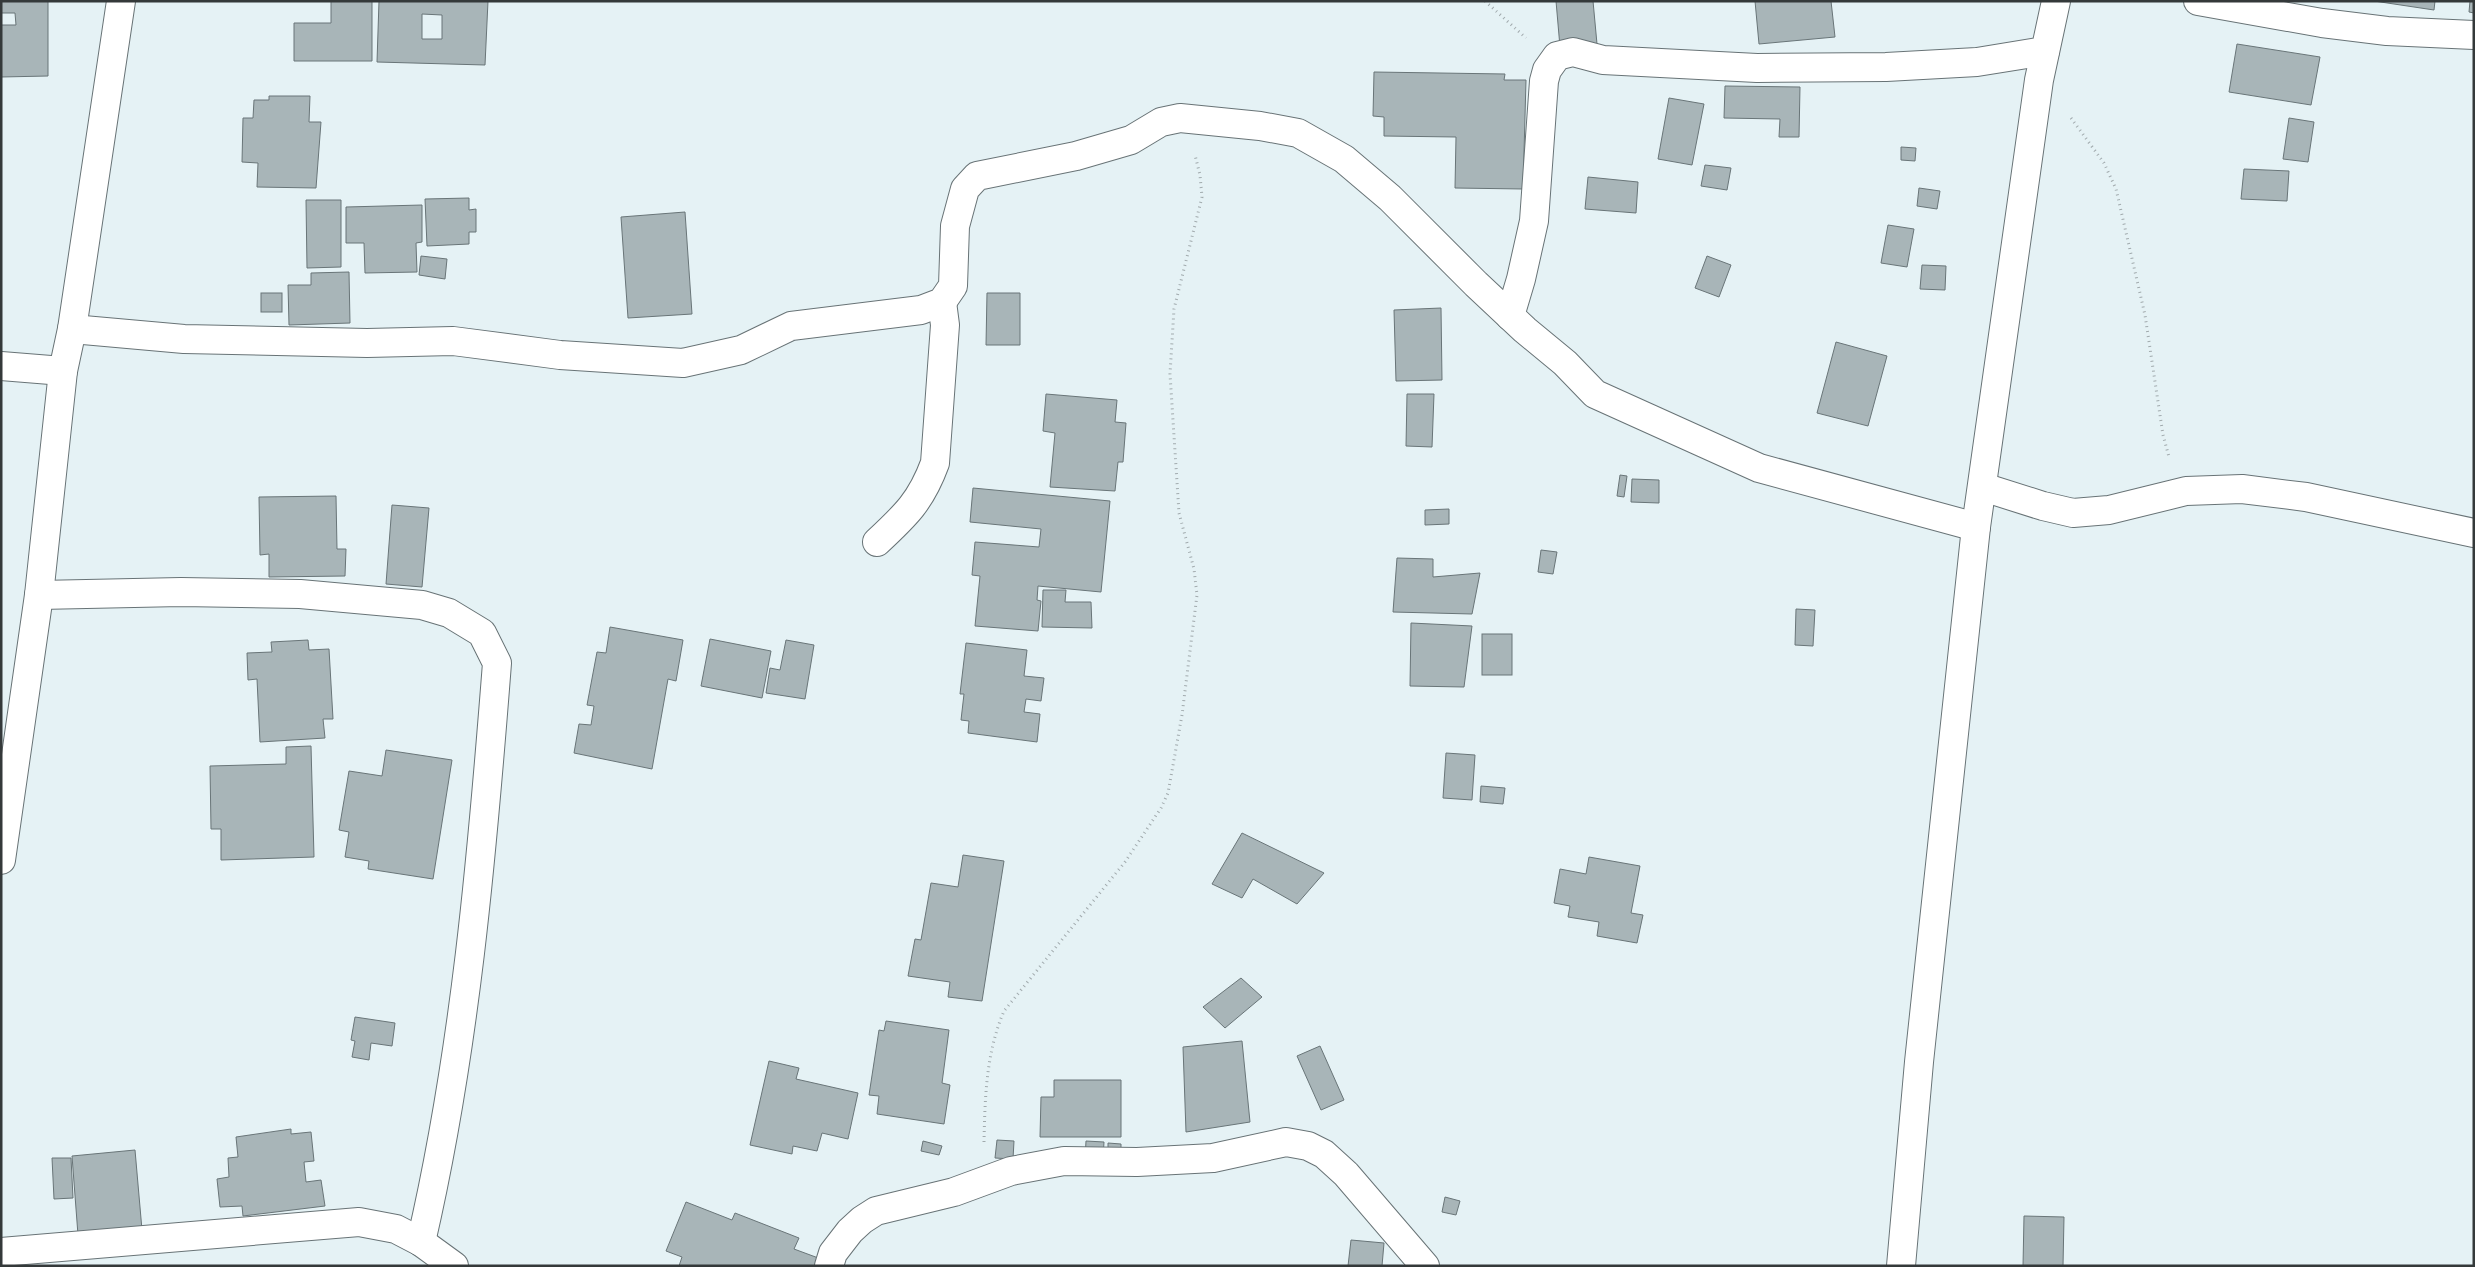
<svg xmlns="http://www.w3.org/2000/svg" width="2475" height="1267" viewBox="0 0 2475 1267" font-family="Arial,sans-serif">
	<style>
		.building { fill: #a8b5b8; stroke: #697578; fill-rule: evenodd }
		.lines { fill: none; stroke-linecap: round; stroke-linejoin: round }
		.minor-casing { stroke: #687376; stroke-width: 30 }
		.tertiary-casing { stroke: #687376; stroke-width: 30 }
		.path { stroke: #a1aaad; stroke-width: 3; stroke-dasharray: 1 4; stroke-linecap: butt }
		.minor { stroke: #fff; stroke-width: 28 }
		.tertiary { stroke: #fff; stroke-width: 28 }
	</style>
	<rect width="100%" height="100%" fill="#e5f2f5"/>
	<!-- building -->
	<g class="building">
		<polygon points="1,1 48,1 48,76 1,77 1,25 16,25 15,13 1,13"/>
		<polygon points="331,1 372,1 372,61 294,61 294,23 331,23"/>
		<path d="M 379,1 L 488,1 L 485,65 L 377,62 ZM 422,14 L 442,15 L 442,39 L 422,39 Z"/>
		<polygon points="1556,1 1593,1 1597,44 1560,47"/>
		<polygon points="1755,1 1831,1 1835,37 1759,44"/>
		<polygon points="2374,1 2435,1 2434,10"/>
		<polygon points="2470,1 2474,1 2474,13 2469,12"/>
		<polygon points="2237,44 2320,57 2311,105 2229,92"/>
		<polygon points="1374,72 1505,74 1504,80 1526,80 1523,189 1455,188 1456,137 1384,136 1384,117 1373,116"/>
		<polygon points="1725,86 1800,87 1799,137 1779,137 1780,119 1724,118"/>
		<polygon points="269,96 310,96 309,122 321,122 316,188 257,187 258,163 242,162 243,118 253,118 254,100 269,100"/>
		<polygon points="1669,98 1704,104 1692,165 1658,159"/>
		<polygon points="2289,118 2314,122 2308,162 2283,159"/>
		<polygon points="1901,147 1916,148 1915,161 1901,160"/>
		<polygon points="1705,165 1731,168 1727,190 1701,186"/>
		<polygon points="2244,169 2289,171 2287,201 2241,199"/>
		<polygon points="1588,177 1638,182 1636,213 1585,209"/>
		<polygon points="1919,188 1940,191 1937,209 1917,206"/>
		<polygon points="469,198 469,210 476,209 476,232 469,232 469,244 427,246 425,199"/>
		<polygon points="306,200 341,200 341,267 307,268"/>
		<polygon points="422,205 422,242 416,243 417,272 365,273 364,243 346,243 346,207"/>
		<polygon points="685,212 692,314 628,318 621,217"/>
		<polygon points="1888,225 1914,229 1907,267 1881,263"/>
		<polygon points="421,256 447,259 445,279 419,275"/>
		<polygon points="1707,256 1731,265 1719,297 1695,288"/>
		<polygon points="1922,265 1946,266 1945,290 1920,289"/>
		<polygon points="349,272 350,323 289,325 288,285 311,285 311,273"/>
		<rect x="261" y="293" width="21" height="19"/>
		<polygon points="987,293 1020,293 1020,345 986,345"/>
		<polygon points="1441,308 1442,380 1396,381 1394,310"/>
		<polygon points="1836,342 1887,356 1868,426 1817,413"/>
		<polygon points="1046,394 1117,400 1115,422 1126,423 1123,462 1118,462 1115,491 1050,487 1055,433 1043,431"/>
		<polygon points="1407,394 1434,394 1432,447 1406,446"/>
		<polygon points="1620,475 1627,476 1624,497 1617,496"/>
		<polygon points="1632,479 1659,480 1659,503 1631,502"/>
		<polygon points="973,488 1110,501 1101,592 1038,586 1037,600 1041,601 1038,631 975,626 980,576 972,575 975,542 1039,547 1041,529 970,522"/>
		<polygon points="336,496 337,549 346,549 345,576 269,577 269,554 260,555 259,497"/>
		<polygon points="392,505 429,508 422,587 386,584"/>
		<polygon points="1449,509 1449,524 1425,525 1425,510"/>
		<polygon points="1541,550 1557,552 1553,574 1538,572"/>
		<polygon points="1397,558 1433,559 1433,577 1480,573 1472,614 1393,612"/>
		<polygon points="1043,590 1066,590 1065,602 1091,602 1092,628 1042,627"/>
		<polygon points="1796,609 1815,610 1813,646 1795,645"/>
		<polygon points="1411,623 1472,626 1464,687 1410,686"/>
		<polygon points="610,627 683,640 676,681 668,679 652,769 574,753 579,724 591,725 594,706 587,705 597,652 606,653"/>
		<rect x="1482" y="634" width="30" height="41"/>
		<polygon points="710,639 771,651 762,698 701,686"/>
		<polygon points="308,640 309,650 329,649 333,719 323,719 325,738 260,742 257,679 248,680 247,653 272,652 271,642"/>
		<polygon points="786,640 814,645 805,699 766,693 770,668 780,670"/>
		<polygon points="966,643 1027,650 1024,676 1044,678 1041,701 1026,699 1024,712 1040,714 1037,742 968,733 969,721 961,720 964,694 960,694"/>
		<polygon points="311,746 314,857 221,860 221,829 211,829 210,766 286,764 286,747"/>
		<polygon points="386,750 452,760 433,879 368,869 369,861 345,857 349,832 339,830 349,771 382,776"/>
		<polygon points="1446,753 1475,755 1472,800 1443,798"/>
		<polygon points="1481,786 1505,788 1503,804 1480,802"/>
		<polygon points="1242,833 1324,873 1297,904 1253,879 1242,898 1212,884"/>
		<polygon points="963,855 1004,861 982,1001 948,997 950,982 908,976 915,939 921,940 931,883 958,887"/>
		<polygon points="1589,857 1640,866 1631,913 1643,915 1637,943 1597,936 1599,922 1568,917 1570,906 1554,903 1560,869 1586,874"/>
		<polygon points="1241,978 1262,997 1225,1028 1203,1007"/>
		<polygon points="355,1017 395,1023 392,1046 371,1043 369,1060 352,1057 355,1041 351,1040"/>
		<polygon points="886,1021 949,1030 942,1083 950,1085 944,1124 877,1114 879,1096 869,1095 879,1030 884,1031"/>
		<polygon points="1242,1041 1250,1122 1186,1132 1183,1047"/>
		<polygon points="1320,1046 1344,1100 1321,1110 1297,1056"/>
		<polygon points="769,1061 799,1068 796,1079 858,1093 848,1139 822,1133 817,1151 793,1146 792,1154 750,1145"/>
		<polygon points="1054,1080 1121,1080 1121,1137 1040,1137 1041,1097 1054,1097"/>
		<polygon points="291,1129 291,1134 311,1132 314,1161 304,1162 306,1182 321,1180 325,1206 243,1216 242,1206 220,1207 217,1179 229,1177 228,1158 238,1157 236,1137"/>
		<polygon points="997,1140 1014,1141 1013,1159 995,1158"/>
		<polygon points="923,1141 942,1146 939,1155 921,1151"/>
		<polygon points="1086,1141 1104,1142 1103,1159 1085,1159"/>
		<polygon points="1108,1143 1121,1144 1121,1157 1108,1157"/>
		<polygon points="135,1150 142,1230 78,1235 72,1156"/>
		<polygon points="52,1158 71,1158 73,1198 54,1199"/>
		<polygon points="1445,1197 1460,1201 1456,1215 1442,1212"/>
		<polygon points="686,1202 732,1220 735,1213 799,1238 794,1249 821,1259 818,1266 679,1266 682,1257 666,1251"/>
		<polygon points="2024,1216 2064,1217 2063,1266 2023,1266"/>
		<polygon points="1351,1240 1384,1243 1382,1266 1348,1266"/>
	</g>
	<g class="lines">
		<defs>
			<g id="minor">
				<polyline points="2198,1 2322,23 2387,31 2474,35"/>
				<polyline points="1510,316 1521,279 1534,221 1544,81 1547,70 1557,56 1573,52 1603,60 1757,68 1886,67 1977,62 2045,51"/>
				<polyline points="72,329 184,339 367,343 453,341 560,355 683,363 741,350 791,326 921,310 942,302 953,286 955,226 965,189 977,176 1076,156 1131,140 1161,122 1180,118 1260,126 1298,133 1344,159 1390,198 1476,284 1525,330 1565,363 1595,394 1759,468 1976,527"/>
				<polyline points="1,366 63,371"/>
				<polyline points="1983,487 2043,506 2073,513 2109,510 2186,491 2242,489 2306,497 2474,533"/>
				<path d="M 877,542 C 906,515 921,501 935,463 L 945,325 L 942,302"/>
				<path d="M 39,595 L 181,592 L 300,594 L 422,605 L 449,613 L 482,633 L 497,663 C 482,857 465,1052 421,1242"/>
				<polyline points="1,860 39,595 63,371 72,329 121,1"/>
				<polyline points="1,1252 359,1222 396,1229 421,1242 454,1266"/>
				<polyline points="829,1266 833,1253 850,1231 862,1220 876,1211 954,1192 1011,1171 1064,1161 1137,1162 1213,1158 1286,1142 1308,1146 1324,1154 1346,1174 1425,1266"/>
			</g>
			<polyline id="tertiary" points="1901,1266 1919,1062 1976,527 2039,80 2056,1"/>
		</defs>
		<!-- minor casing -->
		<use href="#minor" class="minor-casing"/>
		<!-- tertiary casing -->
		<use href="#tertiary" class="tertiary-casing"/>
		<!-- path -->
		<g class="path">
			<polyline points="1485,1 1526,38"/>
			<polyline points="2071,118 2104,163 2116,189 2145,315 2163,435 2169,457"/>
			<path d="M 984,1142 C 985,1097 986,1053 1004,1011 L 1125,862 L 1161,808 L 1168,793 L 1182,715 L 1197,595 L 1194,569 L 1179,513 L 1170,374 L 1174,309 L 1202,197 L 1200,175 L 1195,155"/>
		</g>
		<!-- minor -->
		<use href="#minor" class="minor"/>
		<!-- tertiary -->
		<use href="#tertiary" class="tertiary"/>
	</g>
	<!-- border -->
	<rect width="2475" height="1267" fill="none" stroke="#34393a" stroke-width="5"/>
</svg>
